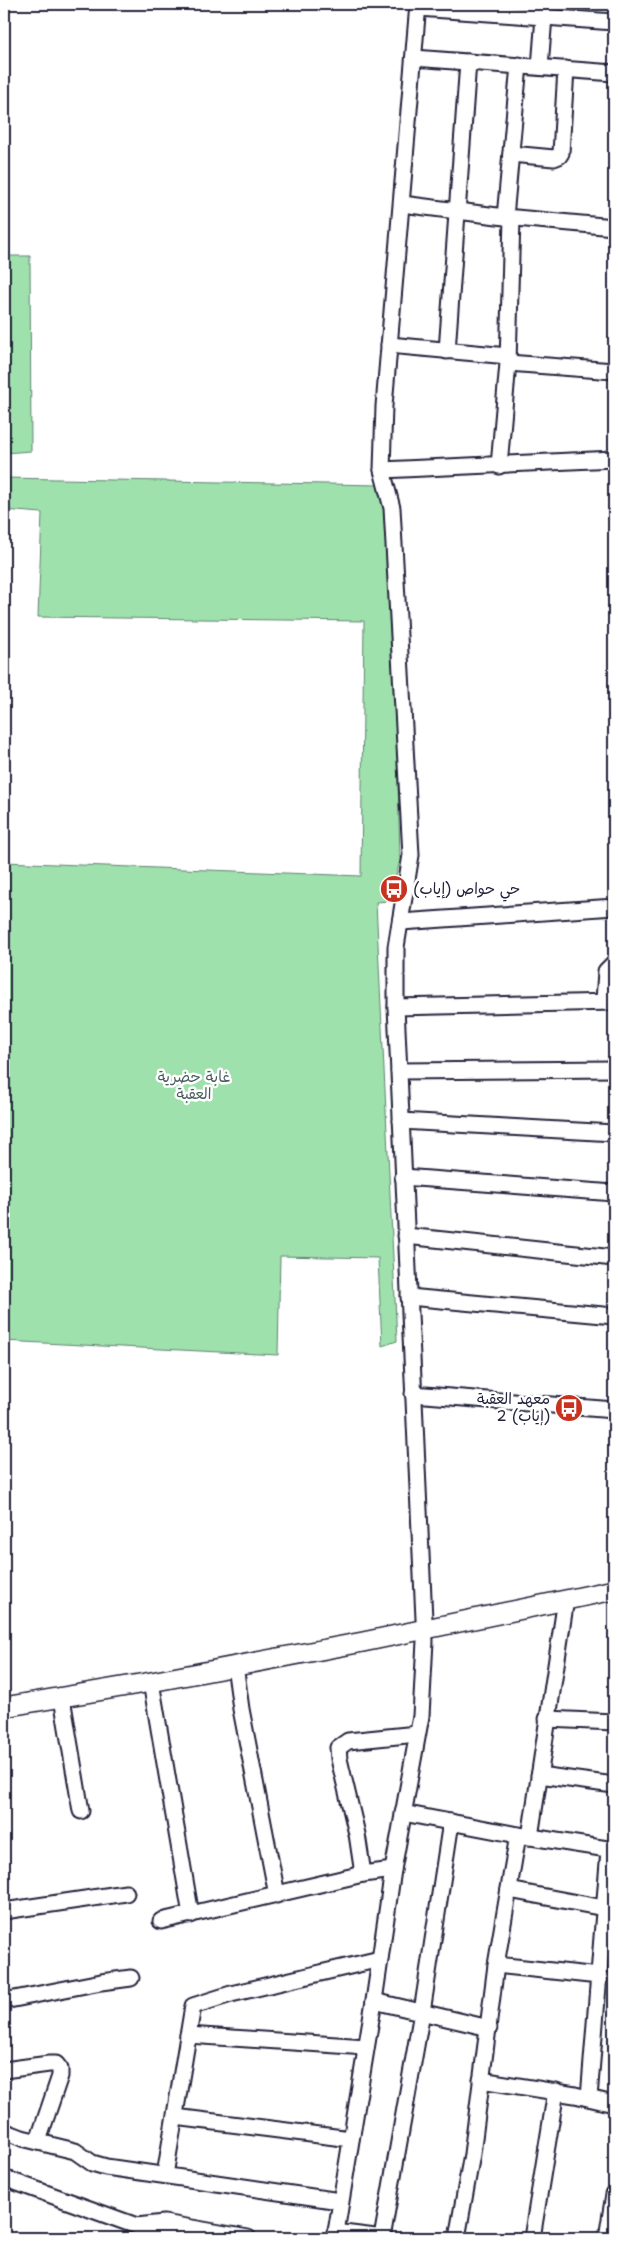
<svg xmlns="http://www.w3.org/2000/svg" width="618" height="2242" viewBox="0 0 618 2242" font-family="'Shantell Sans','Playpen Sans Arabic',sans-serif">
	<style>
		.green { fill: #9fe1ac; stroke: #608274 }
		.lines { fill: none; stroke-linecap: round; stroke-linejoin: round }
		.minor-casing { stroke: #22223b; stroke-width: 19 }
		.tertiary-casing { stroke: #22223b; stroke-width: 22 }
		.minor { stroke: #fff; stroke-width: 15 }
		.tertiary { stroke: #fff; stroke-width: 19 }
		.labels { text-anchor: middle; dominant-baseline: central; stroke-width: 5; stroke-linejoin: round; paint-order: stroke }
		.poi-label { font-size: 15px; fill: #22223b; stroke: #fff; text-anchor: start }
		.park-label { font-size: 15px; fill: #485b5d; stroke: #fff }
	</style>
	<rect width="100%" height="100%" fill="#fff"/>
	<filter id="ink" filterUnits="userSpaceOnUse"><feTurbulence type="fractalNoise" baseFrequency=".02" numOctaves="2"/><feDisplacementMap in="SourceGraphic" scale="10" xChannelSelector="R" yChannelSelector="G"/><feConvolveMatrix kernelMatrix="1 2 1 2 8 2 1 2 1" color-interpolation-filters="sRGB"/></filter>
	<g filter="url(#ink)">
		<!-- green -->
		<g class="green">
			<polygon points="4,256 30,256 31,451 4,453"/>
			<polygon points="5,478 380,485 393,575 400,861 389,901 376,902 397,1341 382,1346 378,1258 280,1256 278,1355 4,1341 4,862 361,876 364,621 38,617 42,513 4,510"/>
		</g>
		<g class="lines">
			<defs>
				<g id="minor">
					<polyline points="418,8 614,22"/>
					<polyline points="414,58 614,73"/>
					<polyline points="540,67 545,4"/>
					<polyline points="511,154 554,158 559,156 561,153 566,69"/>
					<polyline points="402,204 505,217 614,227"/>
					<polyline points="505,217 519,65"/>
					<polyline points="389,345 508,356"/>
					<polyline points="447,351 468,62"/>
					<polyline points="508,363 614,371"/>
					<polyline points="499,466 508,363 512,218"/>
					<polyline points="382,470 614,459"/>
					<polyline points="401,922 614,907"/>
					<polyline points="604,1001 606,971 614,963"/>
					<polyline points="396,1007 614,1002"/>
					<polyline points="399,1071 614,1069"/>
					<polyline points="401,1121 614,1133"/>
					<polyline points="403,1177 614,1193"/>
					<polyline points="406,1236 614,1258"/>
					<polyline points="409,1297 614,1316"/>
					<polyline points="413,1394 614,1410"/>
					<polyline points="235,1665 241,1709 277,1895"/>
					<polyline points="151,1682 191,1915"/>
					<polyline points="62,1698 81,1811"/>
					<polyline points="547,1719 614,1722"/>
					<polyline points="539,1775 614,1785"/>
					<polyline points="403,1813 518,1835 614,1850"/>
					<polyline points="530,1837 566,1599"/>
					<polyline points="363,1874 357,1834 339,1759 338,1748 348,1741 417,1734"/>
					<polyline points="509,1890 604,1908"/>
					<polyline points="4,1911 126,1893"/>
					<polyline points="161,1921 363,1874 393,1870"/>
					<polyline points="496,1965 599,1976"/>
					<polyline points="4,2001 101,1982 131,1978"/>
					<polyline points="374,2001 489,2028"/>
					<polyline points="188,2035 366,2047"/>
					<polyline points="4,2070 49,2064 56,2064 60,2069 60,2076 38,2141"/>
					<polyline points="481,2080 575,2095 614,2104"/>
					<polyline points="589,2098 609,1850"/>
					<polyline points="175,2117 351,2139"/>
					<polyline points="4,2131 22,2138 75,2151 92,2163 106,2167 340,2201"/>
					<polyline points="165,2175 193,2006 231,1994 380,1959"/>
					<polyline points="4,2178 170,2238"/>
					<polyline points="137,2226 164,2223 248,2238"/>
					<polyline points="335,2232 384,2238"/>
					<polyline points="335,2238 374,2001 393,1870 421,1716 425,1641 396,1007 396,947 411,855 392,508 382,470 384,406 418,4"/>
					<polyline points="382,2238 422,2012 451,1822"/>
					<polyline points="457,2238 472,2154 496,1965 518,1835"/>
					<polyline points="532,2238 556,2091"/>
					<polyline points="607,2238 614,2194"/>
				</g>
				<polyline id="tertiary" points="4,1707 151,1682 363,1642 614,1590"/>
			</defs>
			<!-- minor casing -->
			<use href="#minor" class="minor-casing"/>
			<!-- tertiary casing -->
			<use href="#tertiary" class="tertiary-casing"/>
			<!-- minor -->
			<use href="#minor" class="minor"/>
			<!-- tertiary -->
			<use href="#tertiary" class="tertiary"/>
		</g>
	</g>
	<!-- icons -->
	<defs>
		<symbol id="bus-disc" viewBox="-11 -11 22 22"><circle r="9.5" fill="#c8321e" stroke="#fff"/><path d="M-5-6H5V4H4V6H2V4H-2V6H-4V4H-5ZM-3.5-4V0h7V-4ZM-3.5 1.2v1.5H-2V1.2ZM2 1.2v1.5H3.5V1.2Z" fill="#fff"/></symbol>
	</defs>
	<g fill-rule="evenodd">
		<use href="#bus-disc" x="378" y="873" width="32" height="32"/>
		<use href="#bus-disc" x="553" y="1392" width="32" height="32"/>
	</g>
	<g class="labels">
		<!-- poi labels -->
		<g class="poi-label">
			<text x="413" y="889">حي حواص (إياب)</text>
			<text x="550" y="1399" text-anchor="end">معهد العقبة<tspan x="550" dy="17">2 (إياب)</tspan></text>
		</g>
		<!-- park labels -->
		<g class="park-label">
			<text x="194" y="1077">غابة حضرية<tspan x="194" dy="17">العقبة</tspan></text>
		</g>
	</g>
	<!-- margin -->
	<rect width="618" height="2242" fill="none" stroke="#fff" stroke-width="20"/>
	<rect x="10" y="10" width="598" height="2222" fill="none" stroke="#22223b" stroke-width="2" filter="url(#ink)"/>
</svg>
